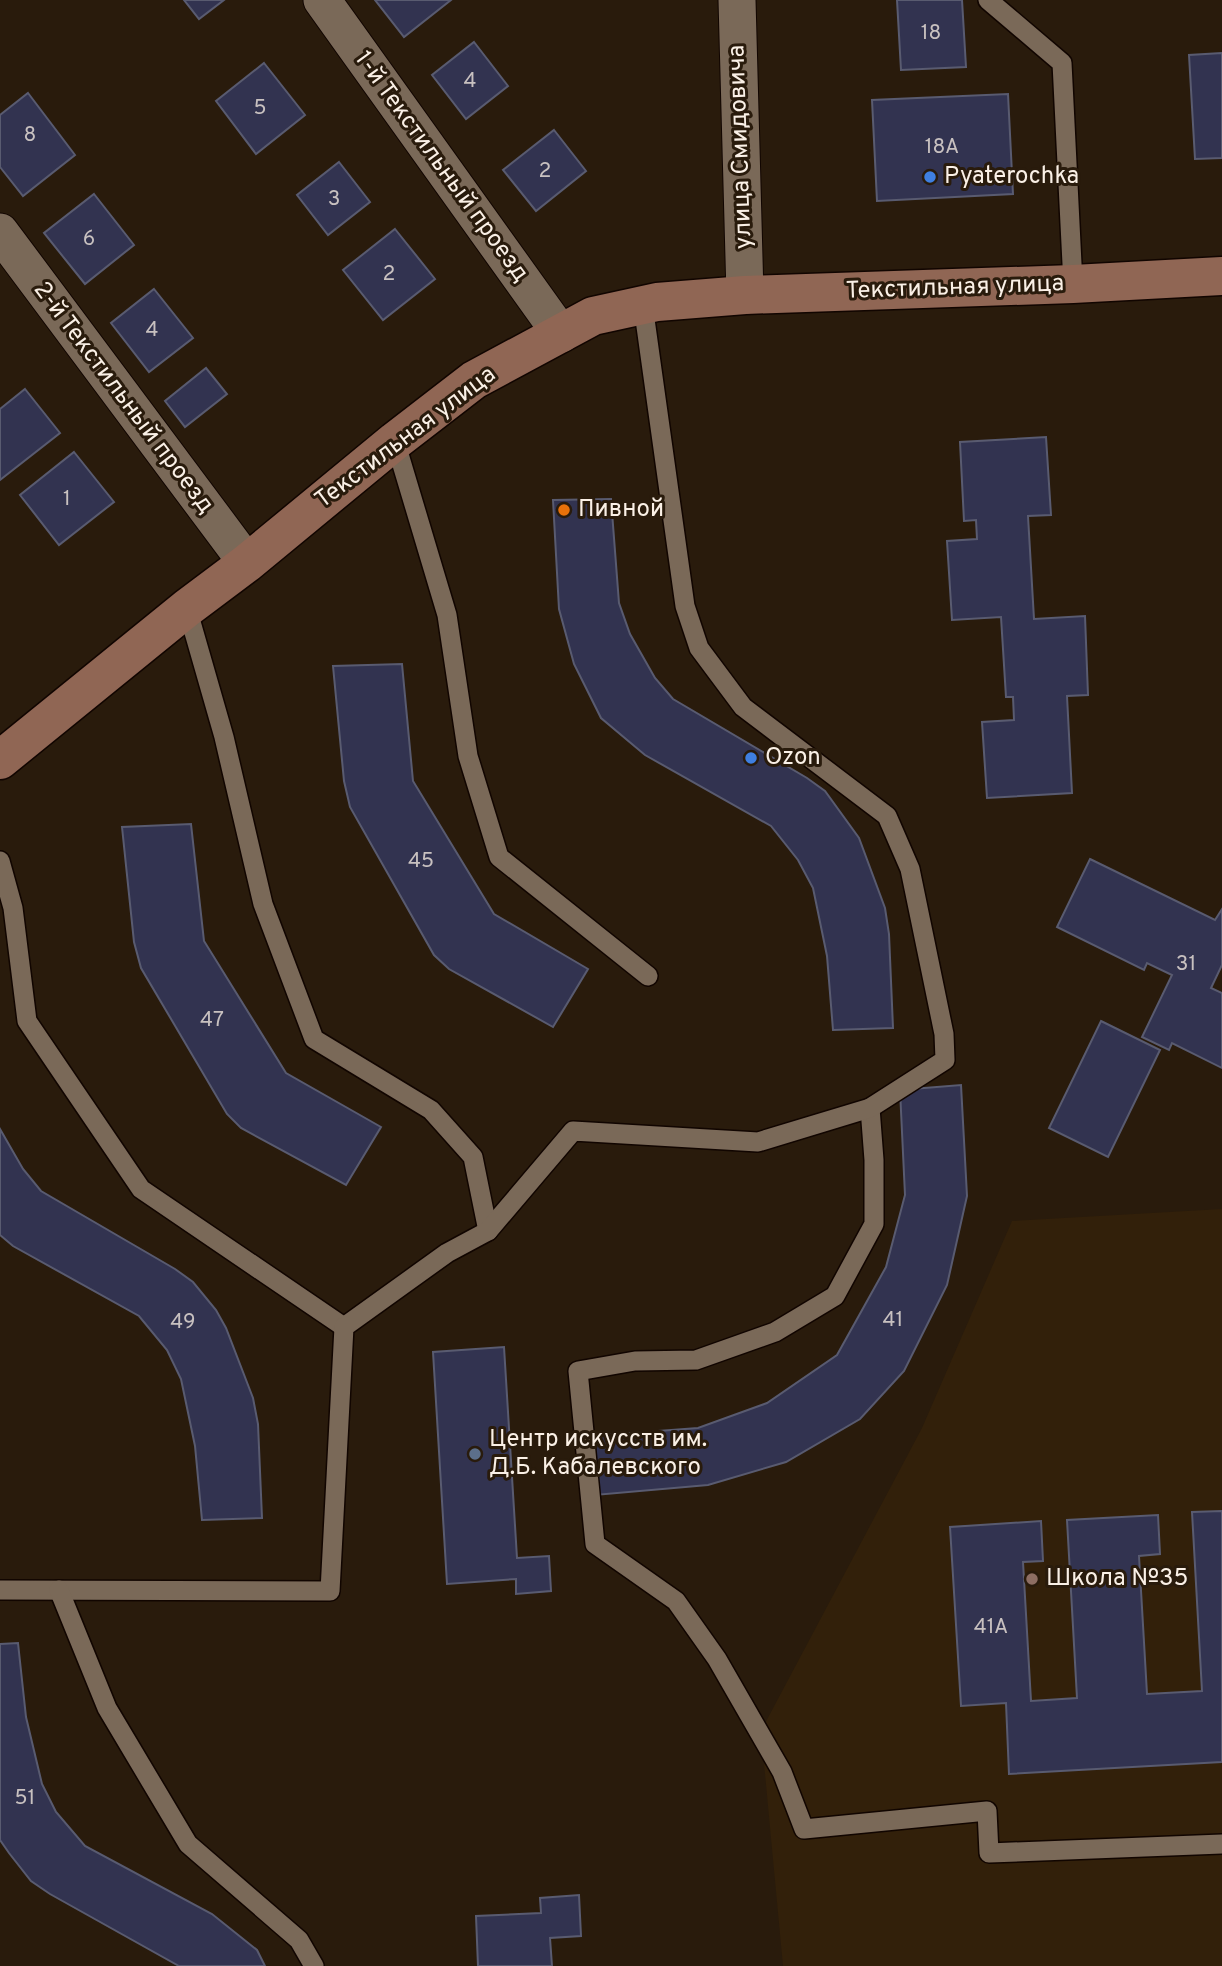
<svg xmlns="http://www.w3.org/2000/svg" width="1222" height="1966" viewBox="0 0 1222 1966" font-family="Overpass,sans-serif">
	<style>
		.built { fill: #32200a }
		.building { fill: #323350; stroke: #595b70; stroke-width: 2 }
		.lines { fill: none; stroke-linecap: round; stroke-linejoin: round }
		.lane-casing { stroke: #110500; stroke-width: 22 }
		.street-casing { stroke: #110500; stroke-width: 39 }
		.secondary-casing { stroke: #110500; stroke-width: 41 }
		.lane { stroke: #7a6958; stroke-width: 19 }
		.street { stroke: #7a6958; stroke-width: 37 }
		.secondary { stroke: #906654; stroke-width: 38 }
		.shop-dot { fill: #3f7fe0; stroke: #291b0c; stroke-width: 2.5 }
		.food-dot { fill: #e8710a; stroke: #291b0c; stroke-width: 2.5 }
		.service-dot { fill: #5c6f8a; stroke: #291b0c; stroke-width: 2.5 }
		.education-dot { fill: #8d6e63; stroke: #291b0c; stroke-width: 2.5 }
		.labels { text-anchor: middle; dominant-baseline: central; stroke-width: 6; stroke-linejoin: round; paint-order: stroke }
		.number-label { font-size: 21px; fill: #c8c1c0 }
		.street-label { font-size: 24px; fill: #faf0e6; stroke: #291b0c }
		.poi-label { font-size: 24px; fill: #faf0e6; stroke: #291b0c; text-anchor: start }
	</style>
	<rect width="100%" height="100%" fill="#291b0c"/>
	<!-- built -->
	<polygon class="built" points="1222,1209 1222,1966 783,1966 761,1731 922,1428 1012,1221"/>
	<!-- building -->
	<g class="building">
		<polygon points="184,0 224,0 199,19"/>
		<polygon points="375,0 451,0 404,37"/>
		<polygon points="897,0 962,0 966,67 901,70"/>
		<polygon points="474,42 508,86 466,119 432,75"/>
		<polygon points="1222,53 1222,158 1195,159 1189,55"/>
		<polygon points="264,63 305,115 256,154 216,101"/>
		<polygon points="28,93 75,155 23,196 0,167 0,115"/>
		<polygon points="1008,94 1013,194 877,201 872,100"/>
		<polygon points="554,130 586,171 536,211 503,170"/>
		<polygon points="339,162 370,202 328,235 297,195"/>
		<polygon points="94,194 134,245 85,284 44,233"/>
		<polygon points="395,229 435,279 383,320 343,270"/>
		<polygon points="154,289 193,338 149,372 111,323"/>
		<polygon points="206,368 227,394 185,427 165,401"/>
		<polygon points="25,389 60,433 0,480 0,409"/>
		<polygon points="1046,437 1051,515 1028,516 1034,619 1085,616 1088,695 1067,696 1072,793 987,798 982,722 1014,720 1013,697 1006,697 1001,617 952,620 947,541 977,539 976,520 964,521 960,442"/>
		<polygon points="74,452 114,502 59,545 20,495"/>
		<polygon points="611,499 619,603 630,634 655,678 673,699 807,778 825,791 859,838 885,908 889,934 893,1028 833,1030 827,956 813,888 798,860 771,826 645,755 601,718 574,664 559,609 553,500"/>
		<polygon points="402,664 413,781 494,914 588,969 553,1027 449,969 434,955 350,807 344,781 333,666"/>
		<polygon points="191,824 204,941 286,1073 381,1127 346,1185 241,1128 227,1114 141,968 134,942 122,827"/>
		<polygon points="1090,859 1215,920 1222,909 1222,965 1211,988 1222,993 1222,1068 1172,1043 1169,1050 1142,1037 1172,975 1147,963 1144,970 1057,927"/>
		<polygon points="1101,1021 1160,1050 1108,1157 1049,1128"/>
		<polygon points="961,1085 967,1196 947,1285 904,1371 860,1419 786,1462 708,1485 595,1495 592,1436 698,1428 767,1403 837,1355 886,1267 905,1195 900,1090"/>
		<polygon points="0,1129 23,1169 41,1191 175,1269 193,1282 216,1310 226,1328 253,1398 258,1424 262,1518 202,1520 195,1446 181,1379 167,1350 139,1316 13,1246 0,1235"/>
		<polygon points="504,1347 517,1558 549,1556 551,1591 516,1594 516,1579 447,1584 433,1352"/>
		<polygon points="1222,1511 1222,1762 1009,1774 1006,1703 961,1706 950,1527 1041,1521 1043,1561 1023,1562 1031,1701 1077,1698 1067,1520 1158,1515 1160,1554 1139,1556 1147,1694 1202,1691 1192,1512"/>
		<polygon points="18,1643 26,1717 42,1784 56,1812 85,1846 212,1914 257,1950 265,1966 179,1966 50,1894 31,1881 9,1853 0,1840 0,1644"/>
		<polygon points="579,1895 581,1936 550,1938 552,1966 478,1966 476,1916 541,1913 540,1898"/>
	</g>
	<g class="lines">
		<defs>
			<g id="lane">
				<polyline points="988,0 1062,63 1073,284"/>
				<polyline points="395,441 447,615 468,756 499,857 648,976"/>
				<polyline points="187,608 224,737 263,904 314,1039 431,1110 473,1157 488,1231"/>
				<polyline points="0,861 13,908 27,1021 141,1189 344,1327"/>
				<polyline points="870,1108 874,1160 874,1224 835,1296 775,1332 696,1360 635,1361 578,1371 595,1544 676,1601 717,1659 782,1772 804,1829 987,1811 989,1853 1222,1844"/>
				<polyline points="0,1590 330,1591 344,1327 447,1253 488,1231 573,1131 758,1142 870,1108 945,1060 944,1034 910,869 887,816 743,707 699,648 685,606 643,305"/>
				<polyline points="59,1590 107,1708 188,1844 299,1940 314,1966"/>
			</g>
			<g id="street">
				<polyline points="322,0 561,334"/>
				<polyline points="737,0 745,295"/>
				<polyline points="0,232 247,563"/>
			</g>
			<polyline id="secondary" points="0,760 187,608 247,563 395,441 474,380 593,316 657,302 745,295 1073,284 1222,276"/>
		</defs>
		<!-- lane casing -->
		<use href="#lane" class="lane-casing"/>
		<!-- street casing -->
		<use href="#street" class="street-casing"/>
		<!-- secondary casing -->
		<use href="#secondary" class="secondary-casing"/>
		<!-- lane -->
		<use href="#lane" class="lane"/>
		<!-- street -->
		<use href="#street" class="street"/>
		<!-- secondary -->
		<use href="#secondary" class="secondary"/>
	</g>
	<!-- markers -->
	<g class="shop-dot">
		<circle cx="930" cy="177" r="7"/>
		<circle cx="751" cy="758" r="7"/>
	</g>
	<circle class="food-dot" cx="564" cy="510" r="7"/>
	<circle class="service-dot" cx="475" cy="1454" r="7"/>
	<circle class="education-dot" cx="1032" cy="1579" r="7"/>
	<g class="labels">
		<!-- number labels -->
		<g class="number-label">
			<text x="931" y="33">18</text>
			<text x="470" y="81">4</text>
			<text x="260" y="108">5</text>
			<text x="30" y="135">8</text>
			<text x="942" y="147">18А</text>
			<text x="545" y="171">2</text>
			<text x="334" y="199">3</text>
			<text x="89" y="239">6</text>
			<text x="389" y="274">2</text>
			<text x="152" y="330">4</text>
			<text x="67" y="499">1</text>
			<text x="421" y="861">45</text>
			<text x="1186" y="964">31</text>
			<text x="212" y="1020">47</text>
			<text x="893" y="1320">41</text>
			<text x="183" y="1322">49</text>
			<text x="991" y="1627">41А</text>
			<text x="25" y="1798">51</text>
		</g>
		<!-- street labels -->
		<g class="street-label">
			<text transform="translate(741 147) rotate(-92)">улица Смидовича</text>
			<text transform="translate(441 167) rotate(54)">1-й Текстильный проезд</text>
			<text transform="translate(955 288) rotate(-2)">Текстильная улица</text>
			<text transform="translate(123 398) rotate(53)">2-й Текстильный проезд</text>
			<text transform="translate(406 438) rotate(-37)">Текстильная улица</text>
		</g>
		<!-- poi labels -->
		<g class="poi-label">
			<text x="944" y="177">Pyaterochka</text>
			<text x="578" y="510">Пивной</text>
			<text x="765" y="758">Ozon</text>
			<text x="489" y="1440">Центр искусств им.<tspan x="489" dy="28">Д.Б. Кабалевского</tspan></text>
			<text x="1046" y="1579">Школа №35</text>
		</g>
	</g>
</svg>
